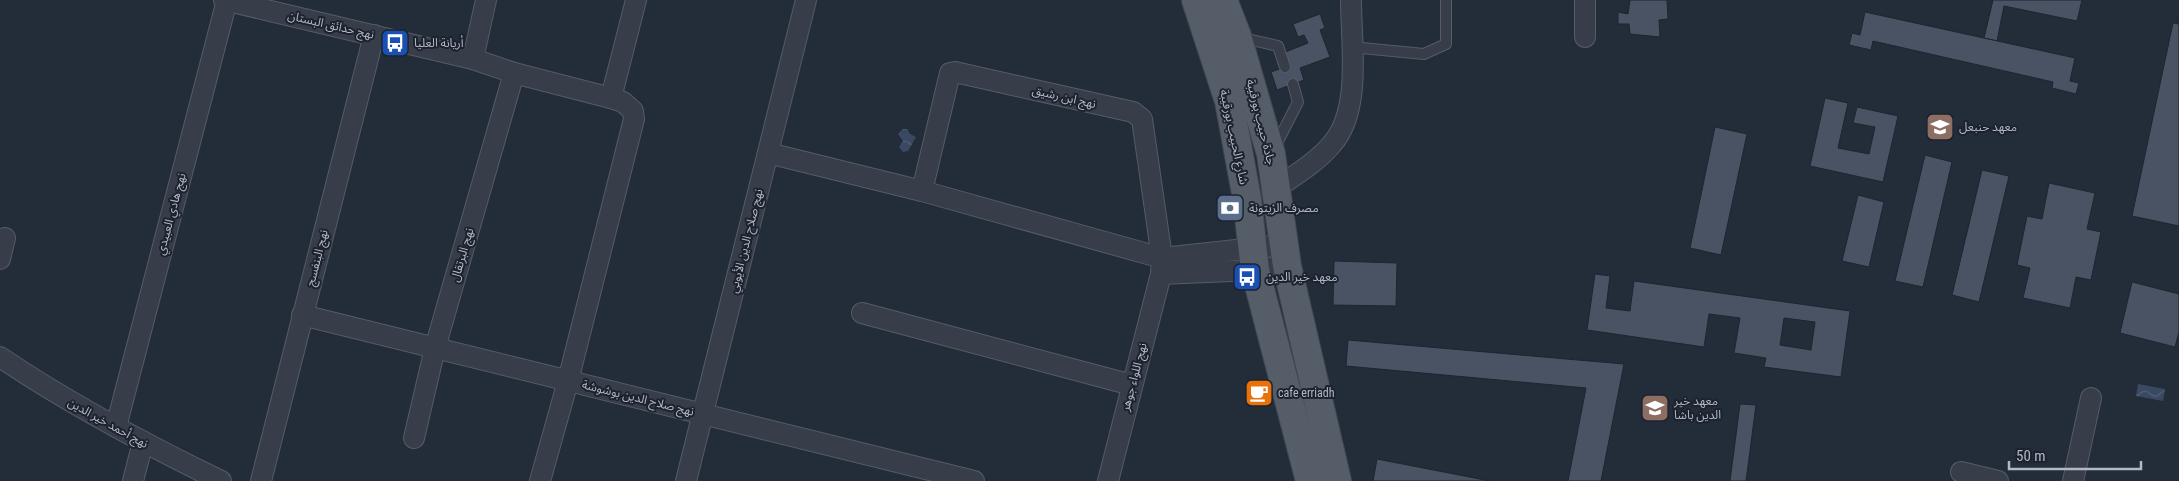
<svg xmlns="http://www.w3.org/2000/svg" width="2179" height="481" viewBox="0 0 2179 481" font-family="'Roboto Condensed','Noto Sans Arabic',sans-serif">
	<style>
		.water { fill: url(#water-waves) }
		.building { fill: #495363; stroke: #1e2530; fill-rule: evenodd }
		.lines { fill: none; stroke-linecap: round; stroke-linejoin: round }
		.lane-casing { stroke: #555c67; stroke-width: 12 }
		.street-casing { stroke: #555c67; stroke-width: 22 }
		.primary-casing { stroke: #404752; stroke-width: 30 }
		.lane { stroke: #373e49; stroke-width: 10 }
		.street { stroke: #373e49; stroke-width: 20 }
		.primary { stroke: #555d69; stroke-width: 28 }
		.labels { text-anchor: middle; dominant-baseline: central; stroke-width: 4; stroke-linejoin: round; paint-order: stroke }
		.street-label { font-size: 12px; fill: #b2b9c5; stroke: #1c232e }
		.poi-label { font-size: 12px; fill: #b2b9c5; stroke: #1c232e; text-anchor: start }
	</style>
	<defs>
		<pattern id="water-waves" width="16" height="10" patternUnits="userSpaceOnUse" patternTransform="scale(1.25)"><rect width="16" height="10" fill="#394961"/><path d="M0 5q4-4 8 0t8 0" fill="none" stroke="#536176"/></pattern>
	</defs>
	<rect width="100%" height="100%" fill="#232c39"/>
	<!-- water -->
	<g class="water">
		<polygon points="903,129 907,129 910,134 916,137 908,151 903,152 899,147 903,141 898,134"/>
		<polygon points="2138,384 2165,389 2163,401 2136,396"/>
	</g>
	<!-- building -->
	<g class="building">
		<polygon points="1630,0 1667,0 1668,19 1659,20 1660,37 1630,34 1629,24 1618,24 1618,12 1628,14"/>
		<polygon points="1993,0 2082,0 2077,21 2004,6 1997,41 1984,38"/>
		<polygon points="1865,12 2075,58 2070,81 2079,83 2076,94 2052,88 2053,82 1873,41 1871,50 1849,45 1852,33 1860,35"/>
		<polygon points="1320,14 1325,28 1320,30 1330,57 1300,68 1304,80 1277,90 1271,72 1288,66 1283,53 1308,43 1304,35 1298,37 1293,24"/>
		<polygon points="2173,23 2179,24 2179,226 2132,216"/>
		<polygon points="1825,98 1848,103 1838,148 1869,154 1875,127 1853,123 1857,107 1898,116 1883,182 1810,166"/>
		<polygon points="1715,127 1747,134 1721,255 1690,248"/>
		<polygon points="1925,155 1952,162 1923,287 1895,281"/>
		<polygon points="1982,170 2009,176 1979,302 1952,295"/>
		<polygon points="2049,183 2095,193 2087,229 2101,232 2091,280 2076,277 2070,308 2023,298 2030,268 2017,265 2027,216 2042,219"/>
		<polygon points="1858,195 1884,202 1869,267 1842,261"/>
		<polygon points="1334,261 1397,263 1396,306 1333,305"/>
		<path d="M 1595,274 L 1610,276 L 1606,308 L 1630,311 L 1634,281 L 1850,311 L 1841,377 L 1764,367 L 1766,358 L 1734,353 L 1740,318 L 1709,314 L 1704,347 L 1587,330 ZM 1784,318 L 1815,322 L 1811,350 L 1780,345 Z"/>
		<polygon points="2132,282 2179,294 2179,332 2175,347 2120,333"/>
		<polygon points="1348,340 1624,364 1601,481 1568,481 1586,388 1346,366"/>
		<polygon points="1740,404 1756,405 1746,481 1730,481"/>
		<polygon points="1377,459 1490,481 1373,481"/>
	</g>
	<g class="lines">
		<defs>
			<g id="lane">
				<polyline points="1239,37 1278,46 1285,67"/>
				<polyline points="1351,47 1424,54 1446,44 1446,0"/>
				<polyline points="1274,149 1298,102 1293,84"/>
			</g>
			<g id="street">
				<polyline points="224,0 473,59 514,73 611,98 623,102 633,111 634,119 568,381 540,481"/>
				<polyline points="1585,0 1585,37"/>
				<polyline points="473,59 486,0"/>
				<polyline points="611,98 636,0"/>
				<polyline points="768,153 922,191 1162,258 1283,245"/>
				<path d="M 1275,189 C 1295,175 1316,163 1332,144 C 1362,110 1351,43 1351,0"/>
				<polyline points="922,191 950,73 955,72 1133,112 1142,119 1162,258 1161,274 1108,481"/>
				<polyline points="0,259 5,238"/>
				<polyline points="1161,274 1255,270 1287,266"/>
				<polyline points="862,313 1132,385"/>
				<polyline points="302,315 974,481"/>
				<path d="M 0,357 C 71,405 145,444 221,481"/>
				<polyline points="116,427 227,0"/>
				<polyline points="414,438 435,348 514,73"/>
				<polyline points="1961,472 1998,481"/>
				<polyline points="133,481 143,442"/>
				<polyline points="261,481 374,35"/>
				<polyline points="686,481 806,0"/>
				<polyline points="2073,481 2091,398"/>
			</g>
			<g id="primary">
				<polyline points="1196,0 1229,101 1247,199 1255,270 1310,481"/>
				<polyline points="1223,0 1237,36 1271,154 1287,266 1337,481"/>
			</g>
		</defs>
		<!-- lane casing -->
		<use href="#lane" class="lane-casing"/>
		<!-- street casing -->
		<use href="#street" class="street-casing"/>
		<!-- primary casing -->
		<use href="#primary" class="primary-casing"/>
		<!-- lane -->
		<use href="#lane" class="lane"/>
		<!-- street -->
		<use href="#street" class="street"/>
		<!-- primary -->
		<use href="#primary" class="primary"/>
	</g>
	<!-- icons -->
	<defs>
		<symbol id="bus-square" viewBox="-11 -11 22 22"><rect x="-9" y="-9" width="18" height="18" rx="4" fill="#1a4fb4" stroke="#1c232e"/><path d="M-5-6H5V4H4V6H2V4H-2V6H-4V4H-5ZM-3.5-4V0h7V-4ZM-3.5 1.2v1.5H-2V1.2ZM2 1.2v1.5H3.5V1.2Z" fill="#fff"/></symbol>
		<symbol id="university-square" viewBox="-11 -11 22 22"><rect x="-9" y="-9" width="18" height="18" rx="4" fill="#8d6e63" stroke="#1c232e"/><path d="M0-5L7-2L0 1L-7-2ZM-4 1L0 2.5L4 1V4Q0 6-4 4Z" fill="#fff"/></symbol>
		<symbol id="bank-square" viewBox="-11 -11 22 22"><rect x="-9" y="-9" width="18" height="18" rx="4" fill="#5c6f8a" stroke="#1c232e"/><path d="M-6-4H6V4H-6ZM0-2.3a2.3 2.3 0 1 0 0 4.6a2.3 2.3 0 1 0 0-4.6Z" fill="#fff"/></symbol>
		<symbol id="cafe-square" viewBox="-11 -11 22 22"><rect x="-9" y="-9" width="18" height="18" rx="4" fill="#e8710a" stroke="#1c232e"/><path d="M-5.5-4.5H6V0H3Q3 3.5 0 3.5H-2.5Q-5.5 3.5-5.5 0ZM3-3.2v2h1.7v-2ZM-6 4.5H4V6H-6Z" fill="#fff"/></symbol>
	</defs>
	<g fill-rule="evenodd">
		<use href="#bus-square" x="379" y="27" width="32" height="32"/>
		<use href="#university-square" x="1924" y="111" width="32" height="32"/>
		<use href="#bank-square" x="1214" y="192" width="32" height="32"/>
		<use href="#bus-square" x="1231" y="261" width="32" height="32"/>
		<use href="#cafe-square" x="1243" y="377" width="32" height="32"/>
		<use href="#university-square" x="1639" y="392" width="32" height="32"/>
	</g>
	<g class="labels">
		<!-- street labels -->
		<g class="street-label">
			<text transform="translate(331 25) rotate(13)">نهج حدائق البستان</text>
			<text transform="translate(1064 97) rotate(13)">نهج ابن رشيق</text>
			<text transform="translate(1261 122) rotate(76)">جادة حبيب بورقيبة</text>
			<text transform="translate(1234 137) rotate(78)">شارع الحبيب بورقيبة</text>
			<text transform="translate(171 214) rotate(-75)">نهج هادي العبيدي</text>
			<text transform="translate(746 241) rotate(-76)">نهج صلاح الدين الأيوبي</text>
			<text transform="translate(462 255) rotate(-74)">نهج البرتقال</text>
			<text transform="translate(317 258) rotate(-76)">نهج البنفسج</text>
			<text transform="translate(1134 377) rotate(-75)">نهج اللواء جوهر</text>
			<text transform="translate(638 398) rotate(14)">نهج صلاح الدين بوشوشة</text>
			<text transform="translate(108 423) rotate(29)">نهج أحمد خير الدين</text>
		</g>
		<!-- poi labels -->
		<g class="poi-label">
			<text x="414" y="43">أريانة العليا</text>
			<text x="1959" y="127">معهد حنبعل</text>
			<text x="1249" y="208">مصرف الزيتونة</text>
			<text x="1266" y="277">معهد خير الدين</text>
			<text x="1278" y="393">cafe erriadh</text>
			<text x="1674" y="401">معهد خير<tspan x="1674" dy="14">الدين باشا</tspan></text>
		</g>
	</g>
	<!-- scale -->
	<path d="M2009 461v8h132v-8" fill="none" stroke="#b2b9c5" stroke-width="2.5"/>
	<text x="2016" y="461" font-size="15" fill="#b2b9c5" stroke="#1c232e" stroke-width="4" paint-order="stroke">50 m</text>
</svg>
